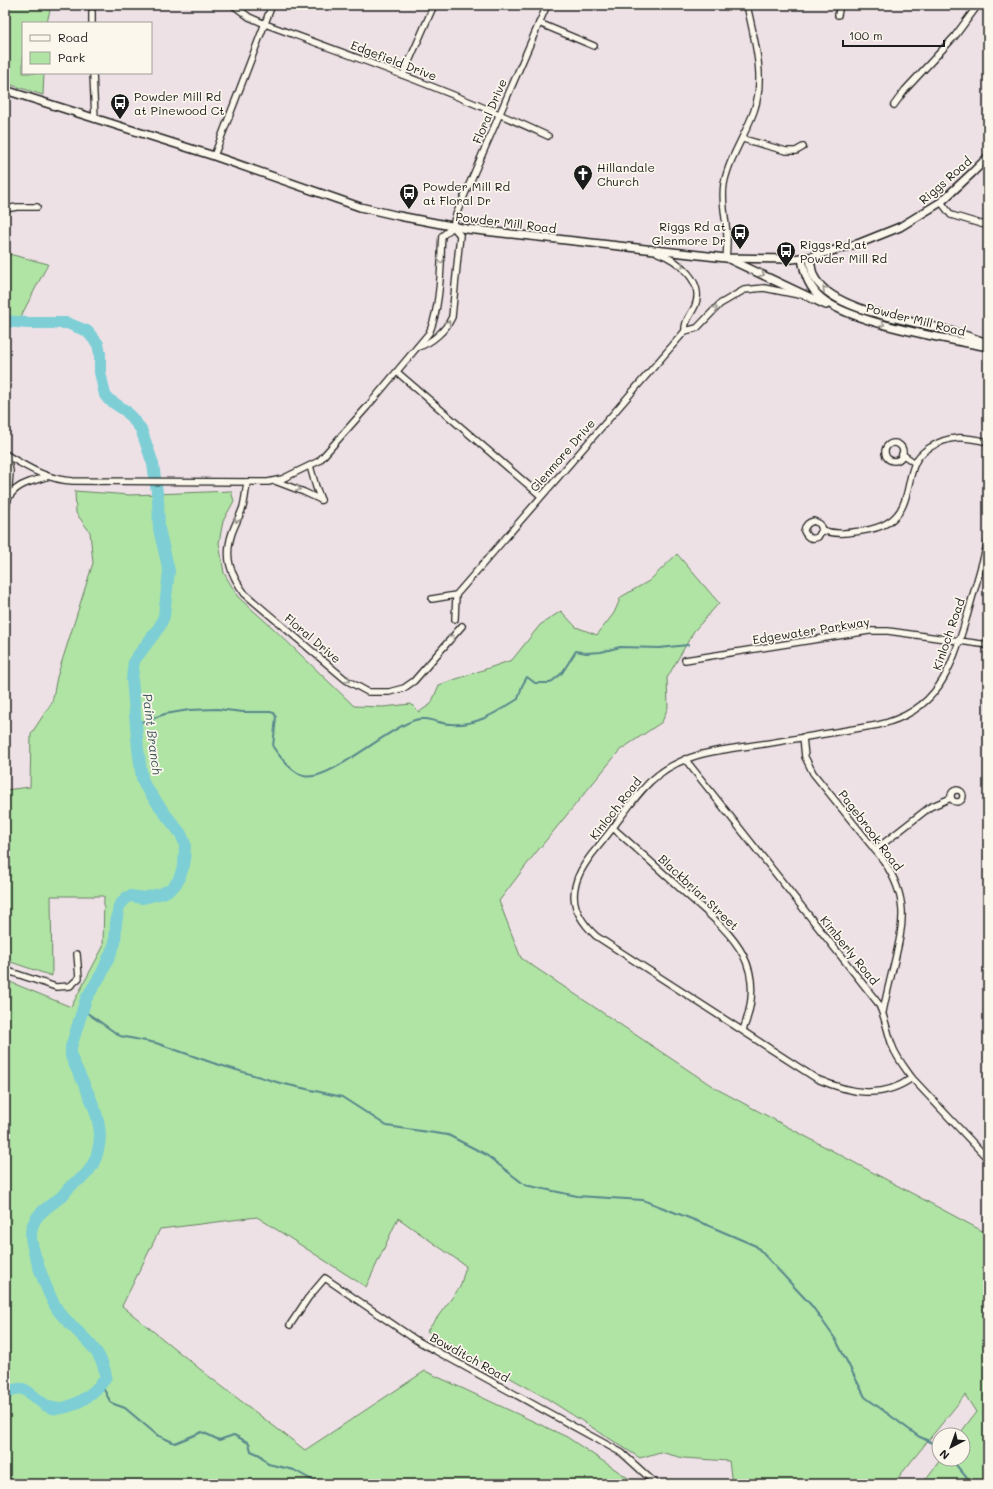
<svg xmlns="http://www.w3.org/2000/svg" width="993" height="1489" viewBox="0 0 993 1489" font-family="Mali,sans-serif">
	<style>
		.green { fill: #b0e4a5; stroke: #668060 }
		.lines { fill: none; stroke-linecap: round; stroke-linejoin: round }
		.stream { stroke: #56878b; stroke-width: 2 }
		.river { stroke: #7dced5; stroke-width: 12 }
		.minor-casing { stroke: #1c1c1c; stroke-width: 8 }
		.secondary-casing { stroke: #1c1c1c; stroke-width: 10 }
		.minor { stroke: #fbf7ec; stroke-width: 5.5 }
		.secondary { stroke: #fbf7ec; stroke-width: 7 }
		.oneway { stroke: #97948e }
		.labels { text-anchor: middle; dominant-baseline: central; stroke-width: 3.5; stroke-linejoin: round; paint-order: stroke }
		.street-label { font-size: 12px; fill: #1c1c1c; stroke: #fbf7ec }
		.poi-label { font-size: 12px; fill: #1c1c1c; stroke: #fbf7ec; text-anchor: start }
		.water-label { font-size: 13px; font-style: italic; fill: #3e5a5d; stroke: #fbf7ec }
	</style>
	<rect width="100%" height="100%" fill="#eee1e6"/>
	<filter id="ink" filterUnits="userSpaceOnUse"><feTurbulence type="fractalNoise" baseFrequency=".025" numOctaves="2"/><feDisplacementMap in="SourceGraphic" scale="8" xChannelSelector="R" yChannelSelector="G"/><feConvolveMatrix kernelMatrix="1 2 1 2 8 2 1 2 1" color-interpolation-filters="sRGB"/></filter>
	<g filter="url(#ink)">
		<!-- green -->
		<g class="green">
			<polygon points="5,5 51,5 47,23 23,23 23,73 44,73 43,95 5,83"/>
			<polygon points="5,253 48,264 19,320 5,318"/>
			<polygon points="75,491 130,495 231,491 234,501 223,521 219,543 224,573 238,597 274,629 354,706 383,707 411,704 419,712 431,704 439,685 512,660 540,625 561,611 576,627 597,635 614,613 621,597 649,581 677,554 719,603 694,631 667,678 668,707 662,722 620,750 534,855 499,901 521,958 715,1088 988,1234 988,1484 922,1484 941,1459 963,1459 963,1435 959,1435 976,1412 965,1395 893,1484 732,1484 729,1461 683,1458 660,1452 640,1458 546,1398 427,1331 460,1287 466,1266 398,1218 366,1287 257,1217 160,1229 122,1306 211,1378 305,1450 425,1371 567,1437 637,1484 5,1484 5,980 71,1007 103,947 104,896 51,896 52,976 5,960 5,790 30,787 31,734 52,702 57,677 93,563 90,532 76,513"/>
		</g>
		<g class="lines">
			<!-- stream -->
			<g class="stream">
				<path d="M 136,724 L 165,714 L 189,710 L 217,709 L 243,712 L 270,712 L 274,713 L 276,717 L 273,747 C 280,757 293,773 304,776 C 328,783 389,727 415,720 C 427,716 439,724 451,724 C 477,726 497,712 518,699 L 522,686 L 527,677 L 535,683 L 550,683 L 562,673 L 576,651 L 586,653 L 601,652 L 620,647 L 659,648 L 688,645"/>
				<polyline points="83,1010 120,1036 156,1043 213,1063 280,1083 342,1097 387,1126 448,1135 485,1154 525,1185 577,1196 643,1200 707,1225 756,1246 812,1306 836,1340 865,1397 918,1436 939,1446"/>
				<polyline points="101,1384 111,1403 125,1408 157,1435 175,1443 202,1432 219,1440 234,1435 249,1443 251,1451 260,1455 268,1464 294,1470 319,1484"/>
				<polyline points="951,1459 972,1484"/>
			</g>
			<!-- river -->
			<path class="river" d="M 5,321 L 28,323 L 67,323 L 87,331 L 98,344 L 100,354 L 100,372 L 105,395 L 108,399 L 126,411 L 141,429 L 153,464 L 158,499 L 159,529 L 169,571 L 164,616 L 160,626 L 134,661 L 132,679 L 138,749 L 142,778 L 145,786 L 166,815 L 181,834 L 185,844 L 184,865 L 178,881 L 172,888 L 163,893 L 143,898 L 131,896 L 127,897 L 119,906 L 116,923 L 115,943 L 102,973 L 86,999 L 71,1047 L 71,1056 C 80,1079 95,1101 99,1126 C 102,1142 97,1162 86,1174 C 82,1179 76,1181 72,1185 C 68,1188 65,1193 62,1196 C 49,1207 31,1215 31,1235 C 31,1250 50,1301 60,1313 C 77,1334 101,1346 106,1376 C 99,1392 65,1416 47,1406 C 30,1397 26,1379 5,1395"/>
			<defs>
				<g id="minor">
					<path d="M 233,5 L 249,17 L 265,24 C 360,59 456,93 548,136"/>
					<polyline points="92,12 92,23"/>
					<polyline points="838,15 840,5"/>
					<polyline points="539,23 594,46"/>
					<polyline points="93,73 95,119"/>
					<polyline points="403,75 434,5"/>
					<polyline points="894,105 905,90 955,36 978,5"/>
					<polyline points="743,139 786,151 796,151 803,147"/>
					<polyline points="214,156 272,5"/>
					<polyline points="941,202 951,215 988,226"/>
					<polyline points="5,209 17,207 37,207"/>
					<path d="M 658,253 C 678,260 705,282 695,306 C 691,315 684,321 685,331"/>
					<path d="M 726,258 C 727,250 727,243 727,236 C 726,218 721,202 724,184 C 729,158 745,136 754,111 C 766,77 754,39 747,5"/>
					<polyline points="685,331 697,328 720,304 744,290 764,288 799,295"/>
					<path d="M 418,347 C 432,343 446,330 452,317 L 460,235 L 453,227"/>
					<polyline points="397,372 541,496"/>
					<circle cx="894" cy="452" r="9"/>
					<path d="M 5,454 C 27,467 47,480 73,481 L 268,482 L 282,479 L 319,461 L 367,407 L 429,333 C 438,314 440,285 441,264 C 441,255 441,246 442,236 L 453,227 L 455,217 L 547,5"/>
					<polyline points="902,454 915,463"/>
					<polyline points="7,455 10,471 8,500"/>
					<polyline points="310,466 316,487 321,500"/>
					<polyline points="275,481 304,492 321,500"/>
					<path d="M 247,482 C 246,490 245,499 243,507 C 240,516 235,524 232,533 C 224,557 230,574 245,594 L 346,680 L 368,692 L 389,692 L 404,688 L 414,681 L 462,626"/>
					<path d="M 5,518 C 6,513 6,507 7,502 C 12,485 32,481 46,477"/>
					<path d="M 822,530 L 818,537 C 812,540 807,538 804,531 C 805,525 808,522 814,521 L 820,524 L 822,530 C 835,535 847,533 861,531 C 878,529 896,522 903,505 C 909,492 909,476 915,463 C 918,456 923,452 929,448 C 950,434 964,437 988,442"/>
					<polyline points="432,599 456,595"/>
					<polyline points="455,619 456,595 685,331"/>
					<polyline points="685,660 869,631 888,631 988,645"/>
					<path d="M 803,737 L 805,757 L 813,773 L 883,860 C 909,898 904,922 894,964 C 890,980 886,996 883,1012"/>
					<path d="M 685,759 L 878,1003 C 885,1016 887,1031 892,1045 C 896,1057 905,1068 912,1078 L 988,1159"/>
					<circle cx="957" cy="796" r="6"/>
					<path d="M 613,828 C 637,849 660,870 684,892 C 730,933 770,962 743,1030"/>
					<polyline points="875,850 930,807 951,798"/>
					<polyline points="5,970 56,987 70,986 79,978 77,954"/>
					<path d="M 912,1078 C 881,1100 850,1093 817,1079 L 596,936 C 567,909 568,885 592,854 C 602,842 611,831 620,818 C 632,803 642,787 658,775 C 689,750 732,749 770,743 C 806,737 842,731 878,725 C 939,711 951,669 967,616 C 974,591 981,566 988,542"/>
					<polyline points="290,1325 308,1298 325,1278 416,1340 622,1453 656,1484"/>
				</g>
				<g id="secondary">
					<polyline points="5,90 214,156 360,207 399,216 467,229 726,258 792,259 810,257 860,243 900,227 941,202 972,173 988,157"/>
					<path d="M 810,257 C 811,265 811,273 816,280 C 838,313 914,320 950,331 C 963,334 975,339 988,343"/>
					<path d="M 802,258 C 804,271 807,283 817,294 C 841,322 949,339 988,347"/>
					<polyline points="729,259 826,305"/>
				</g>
			</defs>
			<!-- minor casing -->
			<use href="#minor" class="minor-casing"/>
			<!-- secondary casing -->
			<use href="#secondary" class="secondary-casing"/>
			<!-- minor -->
			<use href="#minor" class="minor"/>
			<!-- secondary -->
			<use href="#secondary" class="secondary"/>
		</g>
		<!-- one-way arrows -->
		<defs><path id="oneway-chevron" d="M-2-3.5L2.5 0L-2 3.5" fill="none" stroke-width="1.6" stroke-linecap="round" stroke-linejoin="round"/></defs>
		<g class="oneway">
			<use href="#oneway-chevron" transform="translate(441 261) rotate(90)"/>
			<use href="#oneway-chevron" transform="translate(681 266) rotate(45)"/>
			<use href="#oneway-chevron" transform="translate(762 274) rotate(24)"/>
			<use href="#oneway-chevron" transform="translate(825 289) rotate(-138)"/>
			<use href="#oneway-chevron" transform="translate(715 309) rotate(-43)"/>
			<use href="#oneway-chevron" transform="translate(448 323) rotate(-54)"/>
			<use href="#oneway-chevron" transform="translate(882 324) rotate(17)"/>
			<use href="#oneway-chevron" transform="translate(298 489) rotate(20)"/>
			<use href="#oneway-chevron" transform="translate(237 520) rotate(113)"/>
			<use href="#oneway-chevron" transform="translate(452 637) rotate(-49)"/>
			<use href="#oneway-chevron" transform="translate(348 680) rotate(34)"/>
		</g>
	</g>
	<!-- icons -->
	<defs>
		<symbol id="bus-pin" viewBox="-11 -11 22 30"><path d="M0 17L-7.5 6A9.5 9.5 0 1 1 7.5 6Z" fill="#1c1c1c" stroke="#fbf7ec"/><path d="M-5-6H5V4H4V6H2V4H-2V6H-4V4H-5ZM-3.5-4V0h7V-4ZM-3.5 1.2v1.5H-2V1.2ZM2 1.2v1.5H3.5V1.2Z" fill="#fff"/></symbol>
		<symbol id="church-pin" viewBox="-11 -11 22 30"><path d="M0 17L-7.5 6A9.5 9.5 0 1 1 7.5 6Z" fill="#1c1c1c" stroke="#fbf7ec"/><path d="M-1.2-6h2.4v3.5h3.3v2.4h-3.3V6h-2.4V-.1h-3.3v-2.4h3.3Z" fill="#fff"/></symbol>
	</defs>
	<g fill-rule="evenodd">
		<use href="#bus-pin" x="109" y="92" width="22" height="30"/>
		<use href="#church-pin" x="572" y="163" width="22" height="30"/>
		<use href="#bus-pin" x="398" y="182" width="22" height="30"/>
		<use href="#bus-pin" x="729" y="222" width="22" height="30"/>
		<use href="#bus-pin" x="775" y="240" width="22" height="30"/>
	</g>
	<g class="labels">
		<!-- street labels -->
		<g class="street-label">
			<text transform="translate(394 60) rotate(21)">Edgefield Drive</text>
			<text transform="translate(489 111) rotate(-67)">Floral Drive</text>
			<text transform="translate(945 180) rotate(-41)">Riggs Road</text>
			<text transform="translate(506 222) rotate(7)">Powder Mill Road</text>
			<text transform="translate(916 319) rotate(14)">Powder Mill Road</text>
			<text transform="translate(562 455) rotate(-49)">Glenmore Drive</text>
			<text transform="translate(811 630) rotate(-9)">Edgewater Parkway</text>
			<text transform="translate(948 634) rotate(-71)">Kinloch Road</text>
			<text transform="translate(313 638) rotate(40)">Floral Drive</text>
			<text transform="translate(615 808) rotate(-52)">Kinloch Road</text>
			<text transform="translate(871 830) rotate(53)">Pagebrook Road</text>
			<text transform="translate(699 892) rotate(43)">Blackbriar Street</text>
			<text transform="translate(850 950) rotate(51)">Kimberly Road</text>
			<text transform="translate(470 1357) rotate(29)">Bowditch Road</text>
		</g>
		<!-- poi labels -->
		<g class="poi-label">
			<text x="134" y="96">Powder Mill Rd<tspan x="134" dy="14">at Pinewood Ct</tspan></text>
			<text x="597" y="167">Hillandale<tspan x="597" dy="14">Church</tspan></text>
			<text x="423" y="186">Powder Mill Rd<tspan x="423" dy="14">at Floral Dr</tspan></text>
			<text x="726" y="226" text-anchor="end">Riggs Rd at<tspan x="726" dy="14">Glenmore Dr</tspan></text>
			<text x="800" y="244">Riggs Rd at<tspan x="800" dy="14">Powder Mill Rd</tspan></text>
		</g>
		<!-- water labels -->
		<g class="water-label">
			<text transform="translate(153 734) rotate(83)">Paint Branch</text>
		</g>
	</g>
	<!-- margin -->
	<rect width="993" height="1489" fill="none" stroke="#fbf7ec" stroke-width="20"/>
	<rect x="10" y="10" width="973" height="1469" fill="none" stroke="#1c1c1c" stroke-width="1.5" filter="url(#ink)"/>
	<!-- legend -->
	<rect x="22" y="22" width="130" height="52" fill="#fbf7ec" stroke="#a29f99"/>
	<rect x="30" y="35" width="20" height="6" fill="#fbf7ec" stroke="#a29f99"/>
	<text x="58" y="42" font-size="12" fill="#1c1c1c">Road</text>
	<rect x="30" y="52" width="20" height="12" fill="#b0e4a5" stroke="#a29f99"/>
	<text x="58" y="62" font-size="12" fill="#1c1c1c">Park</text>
	<!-- north arrow -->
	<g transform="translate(951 1447) rotate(221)"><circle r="19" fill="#fbf7ec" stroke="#a29f99"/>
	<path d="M0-3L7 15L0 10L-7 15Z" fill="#1c1c1c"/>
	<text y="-6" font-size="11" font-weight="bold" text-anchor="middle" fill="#1c1c1c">N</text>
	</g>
	<!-- scale -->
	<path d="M843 40v6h101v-6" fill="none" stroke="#1c1c1c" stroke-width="2"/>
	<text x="849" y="40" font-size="12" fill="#1c1c1c" stroke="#fbf7ec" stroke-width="3" paint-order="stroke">100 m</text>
</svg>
